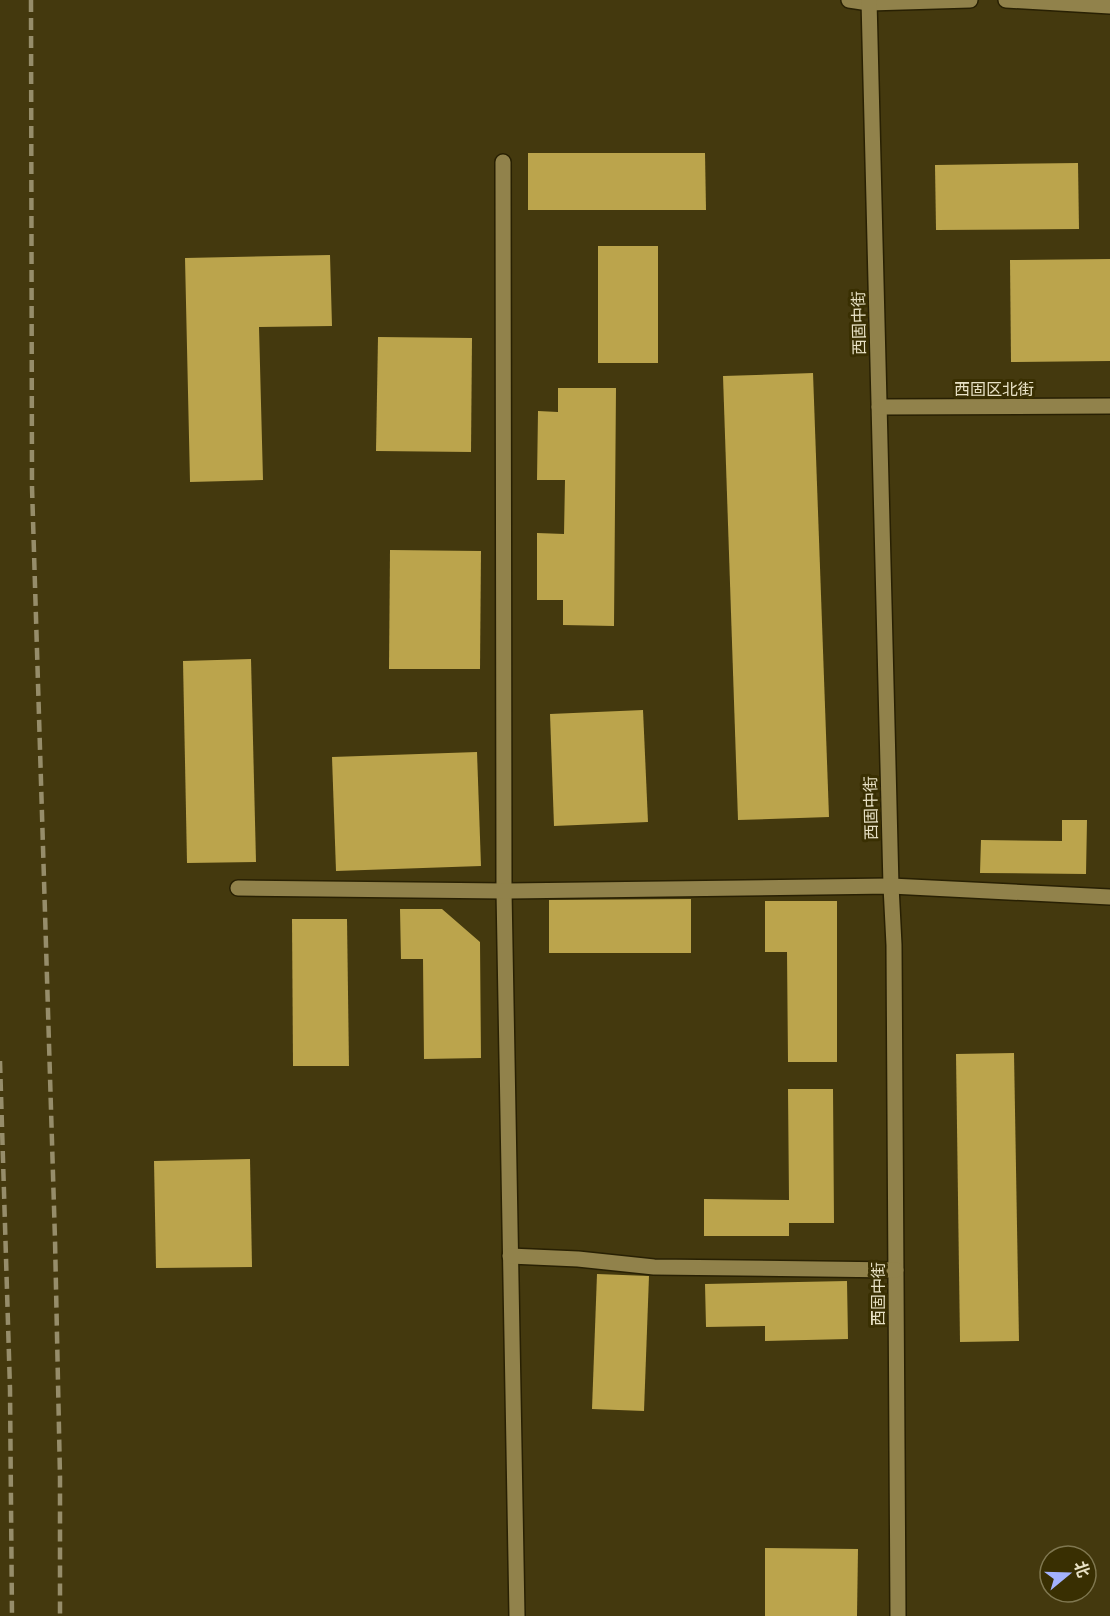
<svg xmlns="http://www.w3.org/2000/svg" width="1110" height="1616" viewBox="0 0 1110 1616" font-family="'Roboto Condensed','Noto Sans SC',sans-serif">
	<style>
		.building { fill: #bba44c }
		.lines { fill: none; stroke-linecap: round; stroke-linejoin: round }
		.minor-casing { stroke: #282003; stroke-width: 18 }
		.minor { stroke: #91824b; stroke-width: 15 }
		.rail { stroke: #968d6a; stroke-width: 4.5; stroke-dasharray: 12 6; stroke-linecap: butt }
		.labels { text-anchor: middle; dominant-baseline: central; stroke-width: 6; stroke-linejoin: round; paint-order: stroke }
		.street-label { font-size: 16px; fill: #e9e2c6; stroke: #392f02 }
	</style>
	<rect width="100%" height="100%" fill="#44390e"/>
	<!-- building -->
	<g class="building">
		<polygon points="528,153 705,153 706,210 528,210"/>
		<polygon points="1078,163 1079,229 936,230 935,165"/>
		<rect x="598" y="246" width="60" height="117"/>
		<polygon points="330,255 332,326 259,327 263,480 190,482 185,258"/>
		<polygon points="1110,259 1110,361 1011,362 1010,260"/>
		<polygon points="378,337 472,338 471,452 376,451"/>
		<polygon points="813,373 829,817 738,820 723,376"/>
		<polygon points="558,388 616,388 614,626 563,625 563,600 537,600 537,533 564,534 565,480 537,480 538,411 558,412"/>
		<polygon points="390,550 481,551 480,669 389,669"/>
		<polygon points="251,659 256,862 187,863 183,661"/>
		<polygon points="643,710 648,822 554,826 550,714"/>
		<polygon points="477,752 481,866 336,871 332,757"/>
		<polygon points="1062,820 1087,820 1086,874 980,873 981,840 1062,841"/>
		<polygon points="691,899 691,953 549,953 549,900"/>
		<polygon points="765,901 837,901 837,1062 788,1062 787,952 765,952"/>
		<polygon points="400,909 442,909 480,942 481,1058 424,1059 423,959 401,959"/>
		<polygon points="292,919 347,919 349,1066 293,1066"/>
		<polygon points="1014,1053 1019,1341 960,1342 956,1054"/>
		<polygon points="788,1089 833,1089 834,1223 789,1223 789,1236 704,1236 704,1199 789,1200"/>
		<polygon points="250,1159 252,1267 156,1268 154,1161"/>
		<polygon points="597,1274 649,1276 644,1411 592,1409"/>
		<polygon points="847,1281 848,1339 765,1341 765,1326 706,1327 705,1284"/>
		<polygon points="765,1548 858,1549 857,1616 765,1616"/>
	</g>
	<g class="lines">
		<defs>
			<g id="minor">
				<polyline points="849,0 869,3 970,0"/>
				<polyline points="869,0 891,886 894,945 898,1616"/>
				<polyline points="1006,0 1110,6"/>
				<polyline points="503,162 504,891 517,1616"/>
				<polyline points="879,407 1110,406"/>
				<polyline points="238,888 504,891 891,886 1110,897"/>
				<polyline points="510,1256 578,1259 654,1267 896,1270"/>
			</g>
		</defs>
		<!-- minor casing -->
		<use href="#minor" class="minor-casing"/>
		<!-- minor -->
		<use href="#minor" class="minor"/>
		<!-- rail -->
		<g class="rail">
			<polyline points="31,0 32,487 55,1240 60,1477 60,1616"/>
			<polyline points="0,1061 10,1389 12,1616"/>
		</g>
	</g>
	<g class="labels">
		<!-- street labels -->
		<g class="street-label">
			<text transform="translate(859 323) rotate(-91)">西固中街</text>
			<text x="994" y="389">西固区北街</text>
			<text transform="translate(871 808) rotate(-91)">西固中街</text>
			<text transform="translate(878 1294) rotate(-90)">西固中街</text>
		</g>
	</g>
	<!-- north arrow -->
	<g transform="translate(1068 1574) rotate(71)"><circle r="28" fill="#392f02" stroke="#7f7750" stroke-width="1.5"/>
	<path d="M0-4.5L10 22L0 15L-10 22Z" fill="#a3b2fd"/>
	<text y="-9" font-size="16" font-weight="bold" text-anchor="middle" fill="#e9e2c6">北</text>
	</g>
</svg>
